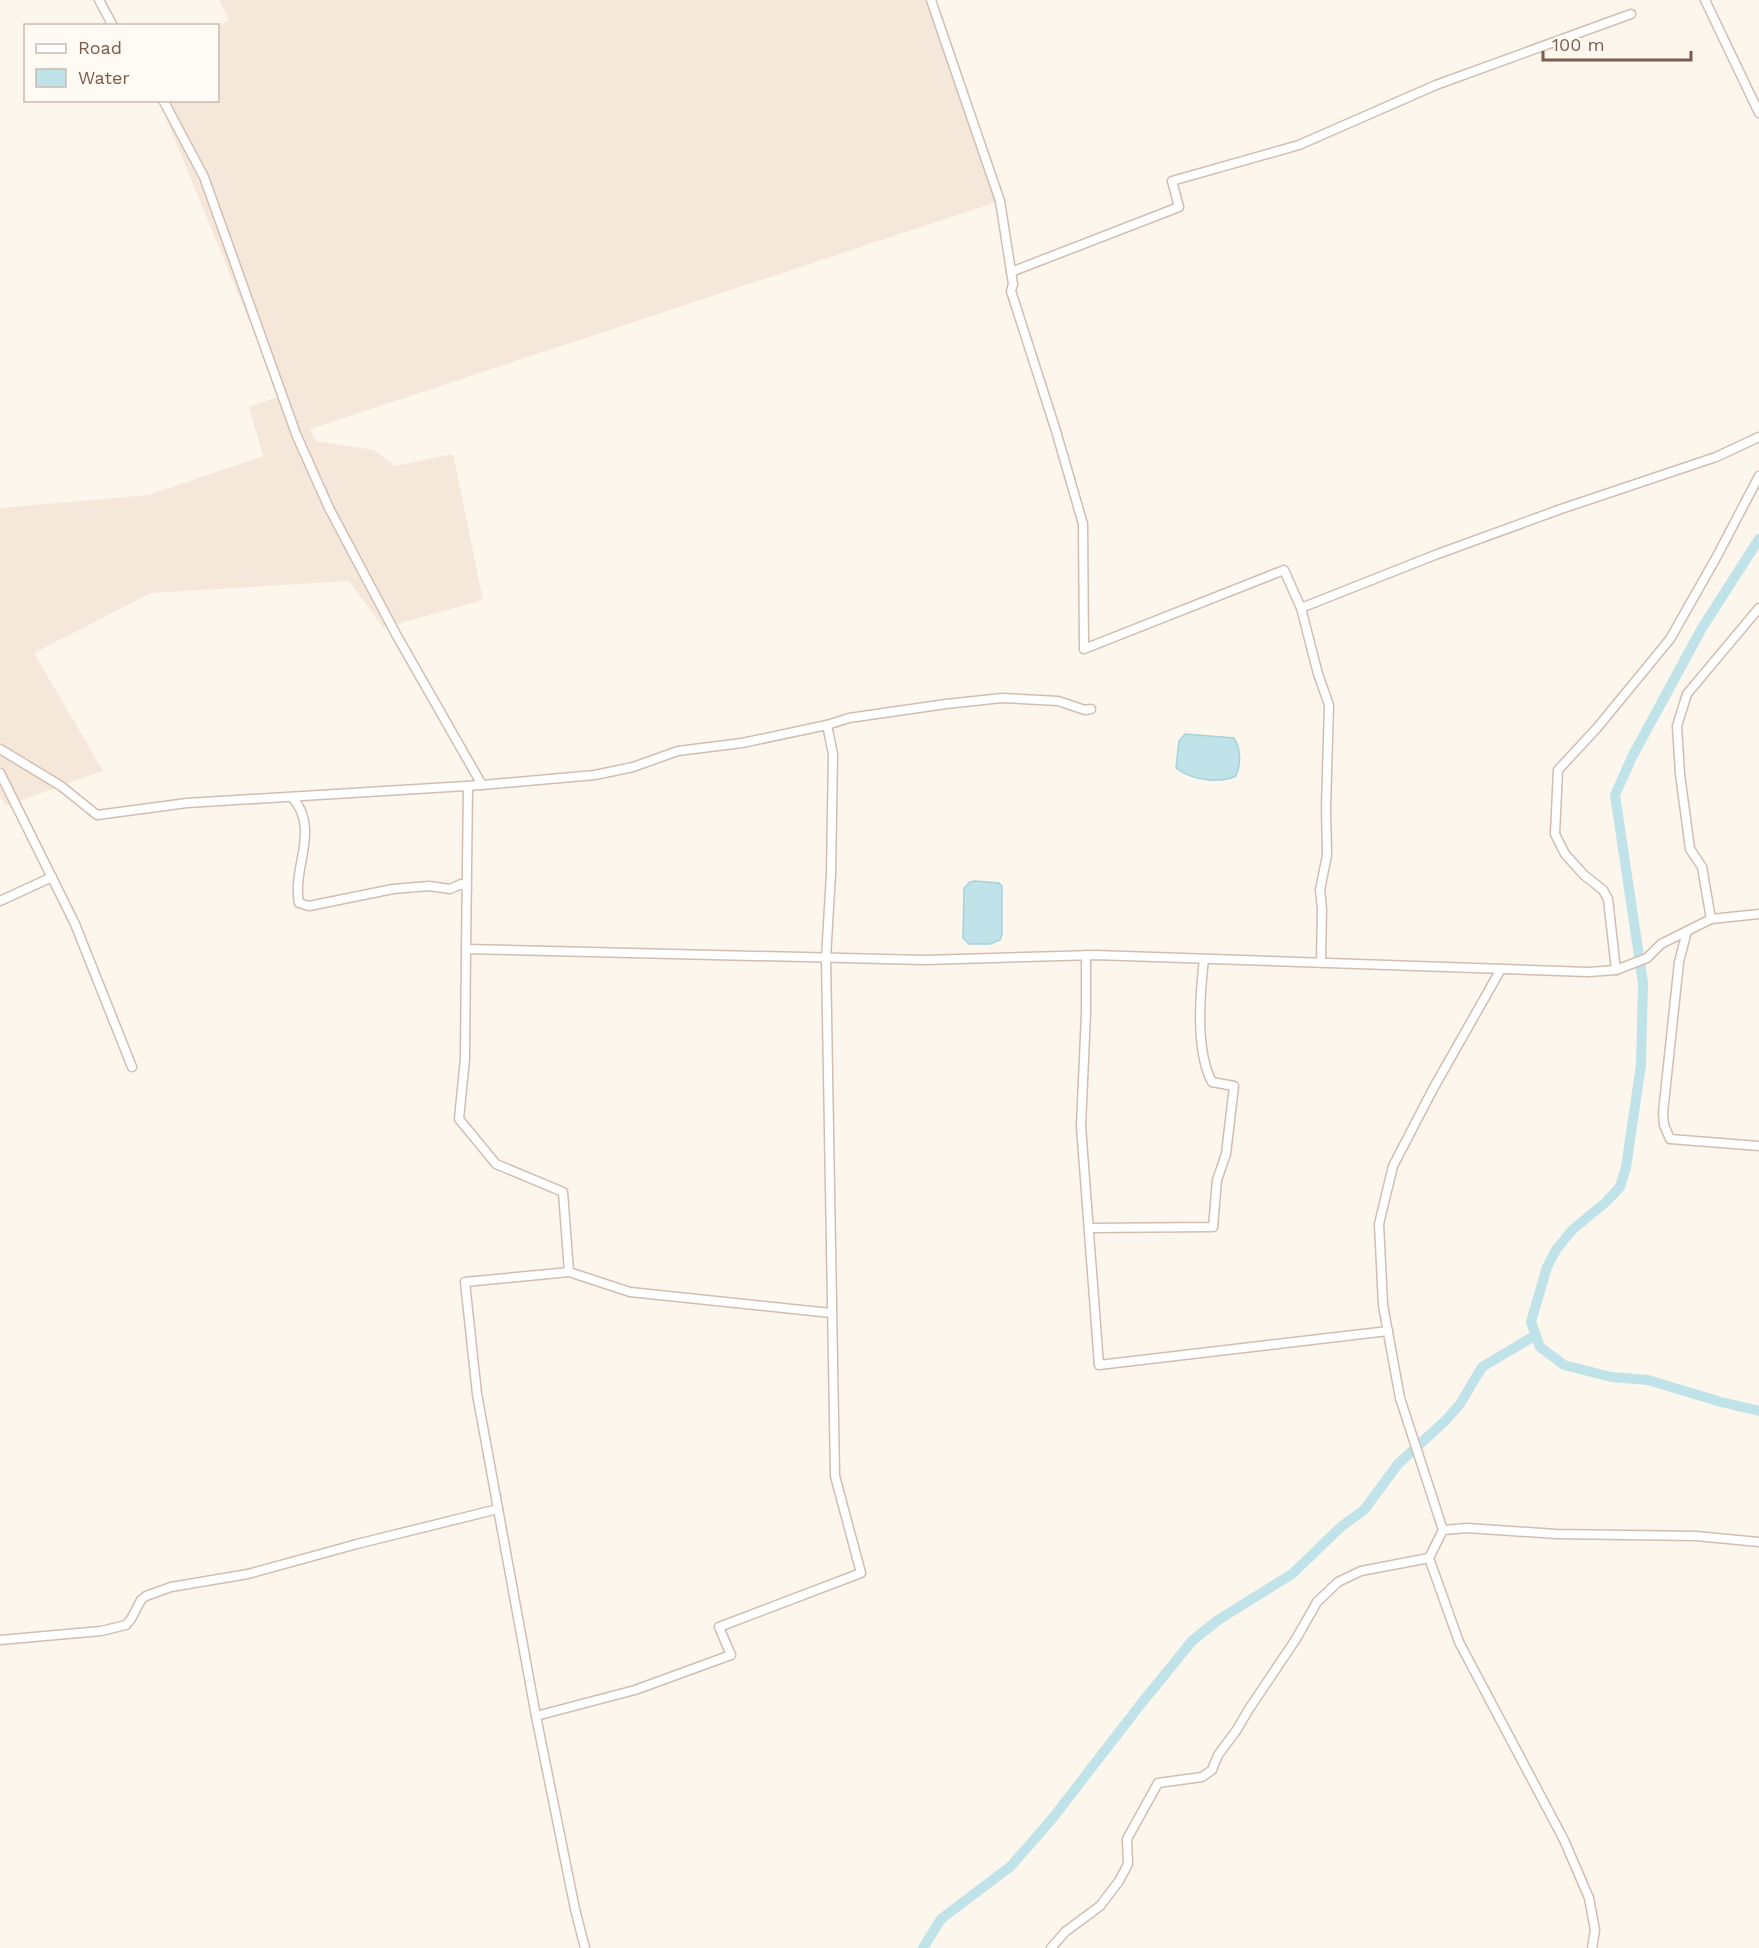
<svg xmlns="http://www.w3.org/2000/svg" width="1759" height="1948" viewBox="0 0 1759 1948" font-family="'Work Sans',sans-serif">
	<style>
		.residential { fill: #f5e8da }
		.water { fill: #bfe3e8; stroke: #a5d3da; stroke-width: 1.5 }
		.lines { fill: none; stroke-linecap: round; stroke-linejoin: round }
		.canal { stroke: #bfe3e8; stroke-width: 10 }
		.minor-casing { stroke: #d1beb0; stroke-width: 11 }
		.minor { stroke: #fff; stroke-width: 8 }
	</style>
	<rect width="100%" height="100%" fill="#fdf6ec"/>
	<!-- residential -->
	<polygon class="residential" points="219,0 932,0 1000,201 310,429 316,441 374,450 395,466 453,454 483,600 383,628 349,581 151,593 34,653 103,771 5,806 0,796 0,508 149,495 263,456 249,407 280,396 159,101 218,100 218,26 229,20"/>
	<!-- water -->
	<g class="water">
		<path d="M 1185,734 L 1234,738 C 1241,748 1241,765 1236,776 C 1219,784 1191,780 1176,768 L 1179,741 Z"/>
		<polygon points="975,881 999,883 1002,886 1002,934 1000,940 990,944 969,944 963,938 964,888 970,882"/>
	</g>
	<g class="lines">
		<!-- canal -->
		<g class="canal">
			<polyline points="1759,539 1702,628 1632,757 1615,795 1643,983 1641,1065 1626,1167 1620,1187 1606,1202 1572,1230 1556,1250 1547,1267 1531,1322 1540,1347 1564,1365 1611,1377 1648,1380 1721,1402 1759,1411"/>
			<polyline points="923,1948 941,1919 1011,1866 1052,1819 1140,1705 1192,1641 1218,1620 1292,1574 1342,1526 1364,1510 1398,1464 1445,1421 1460,1404 1482,1367 1536,1335"/>
		</g>
		<defs>
			<g id="minor">
				<polyline points="99,0 113,26"/>
				<polyline points="931,0 1000,201 1013,284 1011,291 1056,431 1083,524 1084,649 1284,570 1301,608 1435,555 1561,509 1716,457 1759,437"/>
				<polyline points="1705,0 1759,113"/>
				<polyline points="163,100 204,177 296,434 329,508 397,636 482,785"/>
				<polyline points="1011,272 1179,207 1172,181 1299,145 1436,85 1631,14"/>
				<polyline points="1301,608 1318,674 1329,705 1326,807 1327,855 1320,890 1322,909 1321,963"/>
				<polyline points="827,725 849,718 946,704 1002,698 1058,701 1085,710 1091,709"/>
				<polyline points="0,749 61,786 97,815 187,803 482,785 595,775 633,767 678,751 742,743 827,725 833,754 831,874 826,958 835,1476 861,1573 719,1627 731,1655 635,1690 536,1716"/>
				<polyline points="0,773 75,924 132,1067"/>
				<path d="M 292,797 C 321,830 292,865 299,903 L 309,906 L 393,889 L 429,886 L 450,889 L 461,884 L 467,888"/>
				<polyline points="0,901 52,877"/>
				<polyline points="1711,919 1702,867 1690,849 1680,774 1677,726 1687,694 1759,608"/>
				<polyline points="1687,931 1679,962 1663,1113 1664,1125 1670,1139 1759,1146"/>
				<polyline points="466,949 468,786"/>
				<polyline points="1086,955 1086,1013 1081,1126 1099,1365 1388,1331"/>
				<polyline points="1616,970 1608,899 1603,890 1584,875 1565,854 1555,834 1558,770 1597,728 1670,639 1716,558 1759,476"/>
				<path d="M 1090,1228 L 1213,1227 L 1217,1180 L 1226,1154 L 1234,1086 L 1212,1082 C 1195,1050 1200,994 1204,959"/>
				<polyline points="569,1272 630,1292 831,1313"/>
				<polyline points="1443,1530 1400,1398 1383,1305 1379,1224 1393,1166 1433,1089 1501,969"/>
				<polyline points="0,1640 101,1631 126,1625 131,1619 141,1600 146,1596 171,1587 248,1574 357,1544 498,1509"/>
				<polyline points="585,1948 575,1909 536,1716 477,1394 465,1282 569,1272 563,1192 496,1164 459,1119 465,1059 466,949 925,960 1095,955 1588,972 1616,970 1647,958 1661,944 1711,919 1759,914"/>
				<polyline points="1051,1948 1065,1932 1100,1906 1119,1881 1128,1864 1127,1839 1158,1783 1202,1777 1212,1770 1218,1755 1236,1731 1249,1709 1296,1639 1317,1602 1338,1582 1361,1571 1429,1558"/>
				<polyline points="1592,1948 1595,1930 1589,1898 1564,1840 1459,1642 1429,1558 1443,1530 1467,1528 1556,1534 1696,1536 1759,1542"/>
			</g>
		</defs>
		<!-- minor casing -->
		<use href="#minor" class="minor-casing"/>
		<!-- minor -->
		<use href="#minor" class="minor"/>
	</g>
	<!-- legend -->
	<rect x="24" y="24" width="195" height="78" fill="#fffaf3" stroke="#cabbb1" stroke-width="1.5"/>
	<rect x="36" y="44" width="30" height="9" fill="#ffffff" stroke="#cabbb1" stroke-width="1.5"/>
	<text x="78" y="54" font-size="18" fill="#7a5c4d">Road</text>
	<rect x="36" y="69" width="30" height="18" fill="#bfe3e8" stroke="#cabbb1" stroke-width="1.5"/>
	<text x="78" y="84" font-size="18" fill="#7a5c4d">Water</text>
	<!-- scale -->
	<path d="M1543 51v9h148v-9" fill="none" stroke="#7a5c4d" stroke-width="3"/>
	<text x="1552" y="51" font-size="18" fill="#7a5c4d" stroke="#fffaf3" stroke-width="4.5" paint-order="stroke">100 m</text>
</svg>
